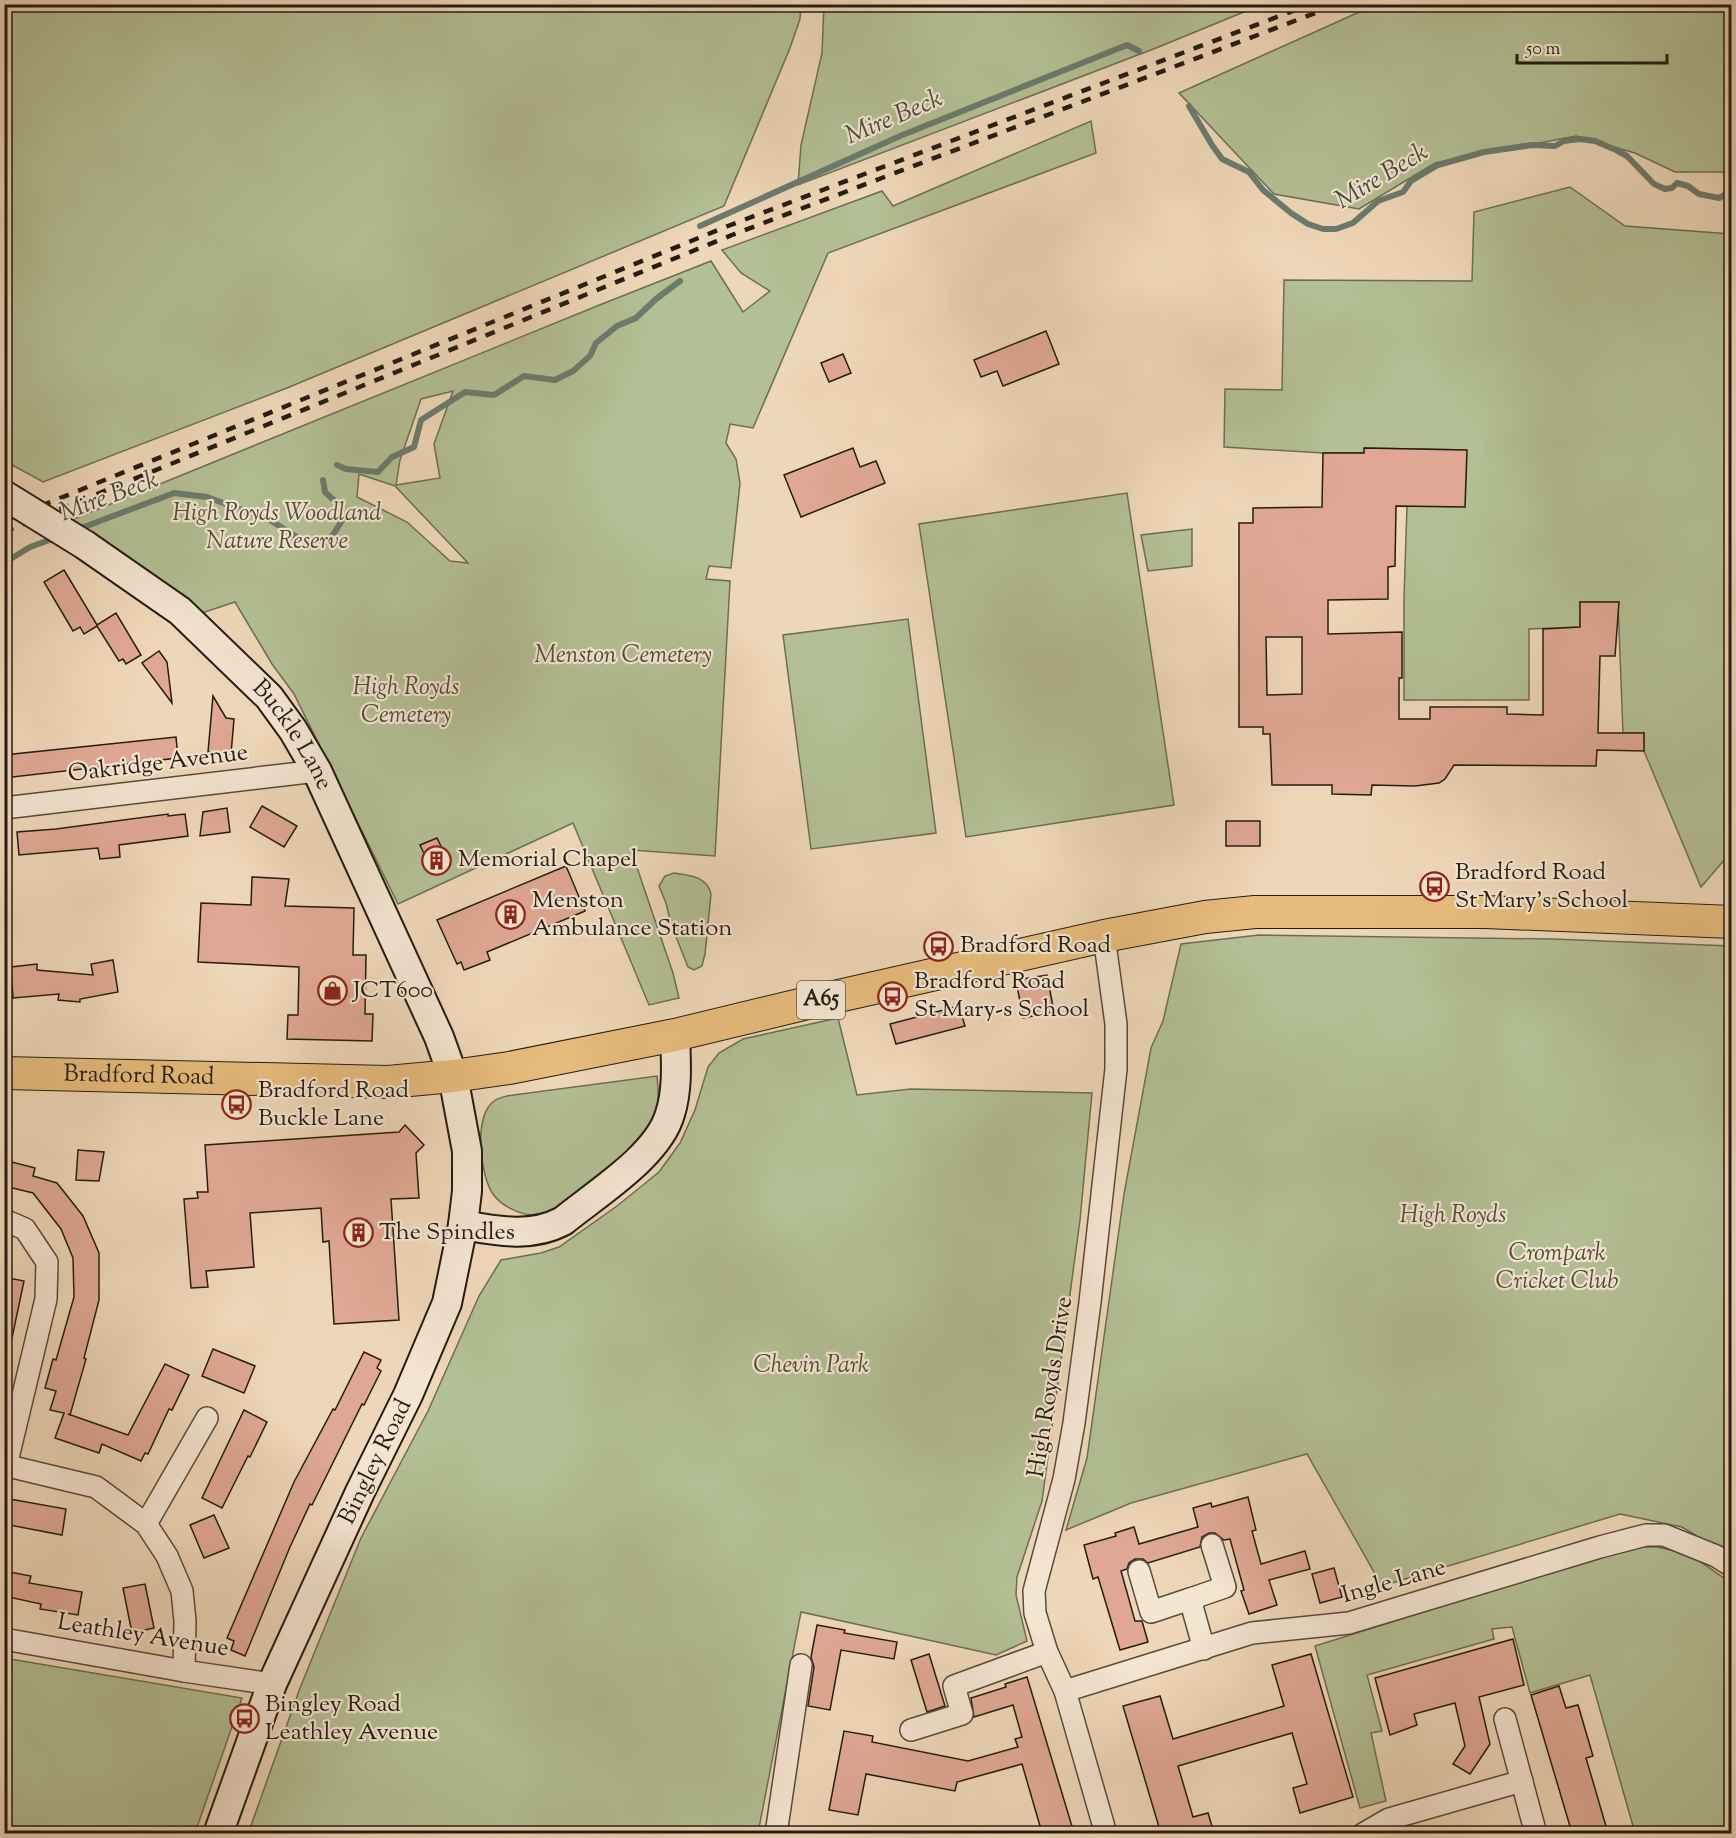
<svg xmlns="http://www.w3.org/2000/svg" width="1736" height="1838" viewBox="0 0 1736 1838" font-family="'Sorts Mill Goudy',serif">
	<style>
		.green { fill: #b3bf94; stroke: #6c6e54; stroke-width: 1.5; fill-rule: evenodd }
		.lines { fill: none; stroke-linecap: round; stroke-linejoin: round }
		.stream { stroke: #6b7b6e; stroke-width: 6 }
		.building { fill: #e0a894; stroke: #241c13; stroke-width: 1.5; fill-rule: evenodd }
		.street-casing { stroke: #564b3c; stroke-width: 24 }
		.secondary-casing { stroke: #241c13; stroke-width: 32 }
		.primary-casing { stroke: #241c13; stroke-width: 34 }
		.street { stroke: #f4e5d1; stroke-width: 21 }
		.secondary { stroke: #f4e5d1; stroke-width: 28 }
		.primary { stroke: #e7bc7c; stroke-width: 32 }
		.rail { stroke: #241c13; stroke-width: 4.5; stroke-dasharray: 10 10; stroke-linecap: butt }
		.secondary-bridge-casing { stroke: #241c13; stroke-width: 32; stroke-linecap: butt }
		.secondary-bridge { stroke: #f4e5d1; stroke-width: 28 }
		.labels { text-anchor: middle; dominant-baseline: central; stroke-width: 4.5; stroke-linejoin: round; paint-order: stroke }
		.shield { fill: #f4e5d1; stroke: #62584c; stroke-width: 1.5 }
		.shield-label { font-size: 22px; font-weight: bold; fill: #241c13 }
		.park-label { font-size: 24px; font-style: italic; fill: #4f4d3a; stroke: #f4e5d1 }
		.street-label { font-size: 24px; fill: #241c13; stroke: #f4e5d1 }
		.poi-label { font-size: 24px; fill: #241c13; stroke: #f4e5d1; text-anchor: start }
		.water-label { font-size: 26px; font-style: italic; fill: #474b40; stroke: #f4e5d1 }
	</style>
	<rect width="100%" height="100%" fill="#eed7b8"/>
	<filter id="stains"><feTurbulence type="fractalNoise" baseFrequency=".00333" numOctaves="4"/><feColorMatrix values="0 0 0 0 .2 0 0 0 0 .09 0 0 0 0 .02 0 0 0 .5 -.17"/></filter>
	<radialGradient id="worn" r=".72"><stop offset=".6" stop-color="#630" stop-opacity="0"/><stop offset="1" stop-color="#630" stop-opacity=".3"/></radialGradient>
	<!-- green -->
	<g class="green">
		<polygon points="1377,4 1731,5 1731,172 1675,172 1635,153 1576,136 1435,163 1359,209 1274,194 1179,93"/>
		<polygon points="4,5 5,4 801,5 800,19 790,48 724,206 287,388 43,482 5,461"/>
		<polygon points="824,5 824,4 1261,5 1156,48 798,185 801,145 822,53"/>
		<path d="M 1091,121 L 1096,153 L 828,253 L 753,428 L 730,424 L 726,443 L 736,459 L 740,483 L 731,568 L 709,566 L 706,579 L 730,581 L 715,856 L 631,850 L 673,973 L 679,998 L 649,1005 L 573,823 L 398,904 L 294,694 L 272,664 L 235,602 L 199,614 L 69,521 L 602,304 L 711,261 L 743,312 L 770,291 L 741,273 L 722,250 L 882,191 L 893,206 ZM 453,391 L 434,444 L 440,478 L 396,485 L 400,460 L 421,399 ZM 359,474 L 395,486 L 468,563 L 450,561 L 407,522 L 357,497 Z"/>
		<polygon points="1570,187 1625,226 1731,234 1732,851 1701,887 1644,751 1644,733 1623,733 1618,602 1580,602 1580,627 1529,629 1529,700 1404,700 1404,599 1407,506 1465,506 1466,450 1365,448 1364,453 1323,453 1224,447 1225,389 1282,390 1284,280 1472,281 1474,212"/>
		<polygon points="1127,493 1174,805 966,837 919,524"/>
		<polygon points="1192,529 1192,566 1148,571 1141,535"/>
		<polygon points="908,619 936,833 811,849 783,635"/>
		<path d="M 674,873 C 690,876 707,876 711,894 L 705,954 L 702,966 L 694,970 L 688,967 L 671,924 L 666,903 L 659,886 L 665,876 Z"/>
		<polygon points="1259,935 1552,939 1731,946 1731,1557 1682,1527 1620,1514 1382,1586 1307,1454 1131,1503 1066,1530 1087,1458 1124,1194 1151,1048 1163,1021 1181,944"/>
		<polygon points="838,1018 857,1095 911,1089 1092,1093 1080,1220 1042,1501 1017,1577 1016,1595 1027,1641 996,1655 801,1612 758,1833 248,1834 300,1688 361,1538 428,1411 479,1296 501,1260 541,1253 559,1247 617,1206 659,1172 680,1143 695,1110 708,1067 719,1053 743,1039"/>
		<path d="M 657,1076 C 660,1104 659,1114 644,1138 L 551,1211 C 546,1212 539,1215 533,1215 C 520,1215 500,1205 493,1194 C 480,1175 473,1117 494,1101 C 497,1099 503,1097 507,1096 Z"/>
		<polygon points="1630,1547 1657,1547 1689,1554 1731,1583 1731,1833 1635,1833 1590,1675 1530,1693 1512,1627 1492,1629 1494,1639 1367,1675 1382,1731 1371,1733 1386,1801 1360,1808 1315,1646"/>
		<polygon points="4,1658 242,1698 195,1833 5,1833"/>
	</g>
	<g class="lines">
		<!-- stream -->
		<g class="stream">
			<polyline points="1189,106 1212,145 1222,159 1249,172 1263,190 1291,213 1308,224 1323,229 1336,229 1353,223 1378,201 1403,192 1411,181 1438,165 1484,152 1532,145 1555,146 1564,141 1580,139 1595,141 1616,150 1627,156 1654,184 1665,189 1672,188 1677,183 1688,186 1699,194 1719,198 1732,191"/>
			<polyline points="700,226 900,136 1127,45 1139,51"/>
			<polyline points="337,465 346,469 378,472 392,457 414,447 421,420 465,392 494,395 524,376 555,380 573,371 590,356 596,343 617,326 636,318 656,299 680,281"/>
			<polyline points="76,530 174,493 207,497 270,520 311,546 329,541 343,519 340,506 325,492 323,480"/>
			<polyline points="4,563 30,547 55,538"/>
		</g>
	</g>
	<!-- building -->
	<g class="building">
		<polygon points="1046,331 1059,364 1003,386 997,371 981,377 974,360"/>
		<polygon points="843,354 851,373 829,382 821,363"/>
		<polygon points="853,448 860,467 876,461 885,483 801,517 784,475"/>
		<path d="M 1364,448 L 1467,450 L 1465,507 L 1396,506 L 1395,566 L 1388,567 L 1388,599 L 1328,600 L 1328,634 L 1402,632 L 1402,678 L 1399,678 L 1399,719 L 1430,719 L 1430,707 L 1507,707 L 1507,714 L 1543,715 L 1543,629 L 1580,627 L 1580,602 L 1619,602 L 1615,656 L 1600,656 L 1598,733 L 1644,733 L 1644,751 L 1597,750 L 1596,766 L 1454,765 L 1445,779 L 1439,783 L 1415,786 L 1372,785 L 1371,795 L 1332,794 L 1332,785 L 1272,785 L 1270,734 L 1263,734 L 1263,727 L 1239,727 L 1239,523 L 1253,523 L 1253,508 L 1322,507 L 1323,453 L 1364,453 ZM 1266,637 L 1302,637 L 1302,694 L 1267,695 Z"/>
		<polygon points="64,570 97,625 116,613 141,655 126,664 123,659 119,661 97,626 84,634 80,627 73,631 44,582"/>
		<polygon points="159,651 167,662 172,703 142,663"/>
		<polygon points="213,696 226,718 234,719 231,754 208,752"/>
		<polygon points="176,737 178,758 4,778 4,755"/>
		<polygon points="262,806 297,826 284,847 250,827"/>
		<polygon points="227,808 230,832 200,836 203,812"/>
		<polygon points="168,814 168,816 185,814 188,836 119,845 120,857 100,859 98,848 19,855 17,832 56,829"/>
		<rect x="1226" y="821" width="34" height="25"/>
		<polygon points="437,838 450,865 433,873 420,845"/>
		<polygon points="566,866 585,911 487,952 490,960 464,970 461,962 457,964 437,920"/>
		<polygon points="252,877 289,879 285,906 354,908 353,955 366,955 365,1014 373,1014 372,1041 287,1039 288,1015 298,1015 299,967 198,962 201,903 251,905"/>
		<polygon points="113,960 118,992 80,999 80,1002 58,1000 59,994 13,998 11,967 37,964 37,970 93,975 91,964"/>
		<polygon points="1047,975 1054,1012 1023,1018 1016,980"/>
		<polygon points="959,1006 965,1026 896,1044 890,1024"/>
		<polygon points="405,1125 424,1145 416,1153 419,1198 391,1199 399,1320 334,1324 329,1241 323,1242 321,1208 250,1213 254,1267 206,1271 208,1287 191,1288 184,1199 198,1198 197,1192 208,1192 205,1145 399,1132"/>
		<polygon points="78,1150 104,1152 99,1181 76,1180"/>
		<polygon points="4,1160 35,1168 33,1176 57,1183 83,1216 99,1253 99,1300 84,1358 86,1359 70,1415 68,1414 128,1435 165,1364 189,1375 172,1410 169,1409 148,1454 145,1453 141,1461 102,1444 99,1453 55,1438 64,1413 50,1410 56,1391 45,1388 53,1359 56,1360 74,1297 73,1258 61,1229 33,1193 4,1186"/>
		<polygon points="4,1277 24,1281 12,1338 4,1337"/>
		<polygon points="213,1349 255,1366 244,1393 202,1376"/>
		<polygon points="364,1352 381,1360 377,1368 381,1371 364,1405 362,1404 312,1505 310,1504 290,1547 245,1656 231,1650 234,1641 227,1638 294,1482 333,1409 335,1410"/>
		<polygon points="244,1410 267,1422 250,1457 248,1456 222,1508 202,1498"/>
		<polygon points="1248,1497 1256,1530 1252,1531 1261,1564 1305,1551 1310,1569 1269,1580 1277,1605 1249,1614 1241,1591 1244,1590 1230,1539 1224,1540 1215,1533 1209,1533 1202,1537 1200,1547 1148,1563 1143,1559 1135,1559 1129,1563 1127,1569 1121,1571 1135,1621 1142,1621 1148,1642 1120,1650 1098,1577 1093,1579 1084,1545 1116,1536 1115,1533 1134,1527 1139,1544 1198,1527 1193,1508 1211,1503 1212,1507"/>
		<polygon points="4,1498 66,1509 62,1535 4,1524"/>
		<polygon points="214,1515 229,1548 204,1558 190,1525"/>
		<polygon points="1334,1568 1342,1597 1320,1603 1312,1574"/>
		<polygon points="4,1571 31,1576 29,1583 82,1592 78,1615 40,1609 41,1604 4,1596"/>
		<polygon points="145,1584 154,1628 132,1633 123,1588"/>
		<polygon points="817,1625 845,1630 844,1633 897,1642 894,1659 841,1650 830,1710 808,1706 814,1667 811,1657"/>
		<polygon points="1513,1639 1524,1685 1479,1697 1490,1744 1470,1774 1453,1764 1465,1746 1455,1703 1414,1714 1417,1725 1390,1735 1375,1678"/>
		<polygon points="929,1654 945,1706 927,1712 911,1660"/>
		<polygon points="1311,1654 1353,1797 1300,1813 1293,1788 1307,1784 1292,1733 1178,1766 1193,1817 1208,1813 1214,1833 1153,1833 1152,1829 1159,1827 1123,1706 1160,1696 1173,1739 1284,1706 1272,1665"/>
		<polygon points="1027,1677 1074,1833 1042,1833 1022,1764 957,1782 955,1791 866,1774 858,1815 829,1810 844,1731 873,1736 872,1742 968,1761 1018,1747 1015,1739 1022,1737 1013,1705 974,1717 971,1698 1006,1687 1005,1684"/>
		<polygon points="1559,1686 1566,1708 1578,1705 1593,1756 1586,1758 1608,1833 1572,1833 1531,1695"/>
	</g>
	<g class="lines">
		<defs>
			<g id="street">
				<polyline points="4,808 317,771"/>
				<polyline points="1104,936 1116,1024 1116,1069 1090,1302 1074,1423 1064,1479 1034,1591 1035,1613 1047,1652 1065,1691 1106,1834"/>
				<polyline points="4,1220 25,1229 47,1262 46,1299 6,1466"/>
				<polyline points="4,1465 96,1487 146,1524 167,1556 182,1591 185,1621 184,1671"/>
				<polyline points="146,1524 207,1418"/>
				<polyline points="1139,1571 1151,1612 1190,1599 1204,1649"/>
				<polyline points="1190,1599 1225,1587 1212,1545"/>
				<polyline points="4,1639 184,1671 272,1684"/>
				<polyline points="1065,1691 1252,1633 1349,1623 1600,1547 1646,1535 1664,1535 1716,1556 1732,1566"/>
				<polyline points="1505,1719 1536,1834"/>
				<polyline points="911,1730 962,1714 954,1686 1047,1652"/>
				<polyline points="776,1834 801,1665"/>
				<polyline points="1363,1834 1389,1819 1522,1781"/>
			</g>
			<g id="secondary">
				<path id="s1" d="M 85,545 L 180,611 L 269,697 L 293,730 L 317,771 L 439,1037 L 453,1076 L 467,1151 L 467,1191 L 463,1225 L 447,1303 L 408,1395 L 360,1492 L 272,1684 L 218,1834"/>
				<path d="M 463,1225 C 497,1231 531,1238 563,1221 C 596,1194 658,1156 670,1114 C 678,1089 676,1061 675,1035"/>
			</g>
			<g id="primary">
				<path id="s2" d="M 4,1073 L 388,1082 L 453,1076 L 509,1068 L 675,1035 L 812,1002 L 1104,936 L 1205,917 L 1255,912 L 1485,912 L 1732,922"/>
			</g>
		</defs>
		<!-- street casing -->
		<use href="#street" class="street-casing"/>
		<!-- secondary casing -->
		<use href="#secondary" class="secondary-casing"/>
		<!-- primary casing -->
		<use href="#primary" class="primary-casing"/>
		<!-- street -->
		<use href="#street" class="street"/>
		<!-- secondary -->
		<use href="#secondary" class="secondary"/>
		<!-- primary -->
		<use href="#primary" class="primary"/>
		<!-- rail -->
		<g class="rail">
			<polyline points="4,521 728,226 1311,4"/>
			<polyline points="4,532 732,235 1339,4"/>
		</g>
		<defs>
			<polyline id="secondary-bridge" points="4,495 85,545"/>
		</defs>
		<!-- secondary-bridge casing -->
		<use href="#secondary-bridge" class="secondary-bridge-casing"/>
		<!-- secondary-bridge -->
		<use href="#secondary-bridge" class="secondary-bridge"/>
	</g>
	<!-- icons -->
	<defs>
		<symbol id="building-ring" viewBox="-11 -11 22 22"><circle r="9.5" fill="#f4e5d1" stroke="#8f2418" stroke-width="1.5"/><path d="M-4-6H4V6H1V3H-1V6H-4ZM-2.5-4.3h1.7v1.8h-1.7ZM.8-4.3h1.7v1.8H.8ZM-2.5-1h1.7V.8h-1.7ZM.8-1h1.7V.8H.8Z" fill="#8f2418"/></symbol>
		<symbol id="bus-ring" viewBox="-11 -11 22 22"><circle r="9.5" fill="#f4e5d1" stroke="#8f2418" stroke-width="1.5"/><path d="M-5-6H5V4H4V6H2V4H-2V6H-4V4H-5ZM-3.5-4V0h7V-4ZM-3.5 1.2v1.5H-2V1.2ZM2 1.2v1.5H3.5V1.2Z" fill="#8f2418"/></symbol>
		<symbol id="shop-ring" viewBox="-11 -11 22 22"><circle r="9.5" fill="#f4e5d1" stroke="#8f2418" stroke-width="1.5"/><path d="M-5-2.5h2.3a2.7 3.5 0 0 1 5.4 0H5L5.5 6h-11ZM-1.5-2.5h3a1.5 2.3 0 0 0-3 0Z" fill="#8f2418"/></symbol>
	</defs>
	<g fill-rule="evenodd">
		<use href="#building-ring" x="420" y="844" width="33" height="33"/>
		<use href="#bus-ring" x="1418" y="870" width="33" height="33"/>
		<use href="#building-ring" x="494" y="898" width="33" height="33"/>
		<use href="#bus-ring" x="922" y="930" width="33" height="33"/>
		<use href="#shop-ring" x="316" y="974" width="33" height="33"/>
		<use href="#bus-ring" x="876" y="980" width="33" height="33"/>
		<use href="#bus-ring" x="220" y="1088" width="33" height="33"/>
		<use href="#building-ring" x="342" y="1216" width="33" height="33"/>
		<use href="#bus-ring" x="228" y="1702" width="33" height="33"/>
	</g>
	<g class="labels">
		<!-- shield labels -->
		<rect class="shield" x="797" y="981" width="48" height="38" rx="4.5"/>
		<g class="shield-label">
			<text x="821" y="1000">A65</text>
		</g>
		<!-- park labels -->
		<g class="park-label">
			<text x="277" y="514">High Royds Woodland<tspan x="277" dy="28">Nature Reserve</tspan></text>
			<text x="623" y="656">Menston Cemetery</text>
			<text x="406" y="688">High Royds<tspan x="406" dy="28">Cemetery</tspan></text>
			<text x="1453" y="1216">High Royds</text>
			<text x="1557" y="1254">Crompark<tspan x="1557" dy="28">Cricket Club</tspan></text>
			<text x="811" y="1366">Chevin Park</text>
		</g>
		<!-- street labels -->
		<g class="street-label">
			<text stroke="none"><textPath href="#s1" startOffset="284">Buckle Lane</textPath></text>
			<text transform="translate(158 764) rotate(-7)">Oakridge Avenue</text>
			<text stroke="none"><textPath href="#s2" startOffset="135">Bradford Road</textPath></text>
			<text transform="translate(1051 1387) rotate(-81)">High Royds Drive</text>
			<text transform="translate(376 1462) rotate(-64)">Bingley Road</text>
			<text transform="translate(1394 1582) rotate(-16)">Ingle Lane</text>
			<text transform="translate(143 1636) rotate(9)">Leathley Avenue</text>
		</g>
		<!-- poi labels -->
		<g class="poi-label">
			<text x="458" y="860">Memorial Chapel</text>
			<text x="1455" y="873">Bradford Road<tspan x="1455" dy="28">St Mary's School</tspan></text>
			<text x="532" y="901">Menston<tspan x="532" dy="28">Ambulance Station</tspan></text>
			<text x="960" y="946">Bradford Road</text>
			<text x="914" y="982">Bradford Road<tspan x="914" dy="28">St Mary-s School</tspan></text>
			<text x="353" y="991">JCT600</text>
			<text x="258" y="1091">Bradford Road<tspan x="258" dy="28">Buckle Lane</tspan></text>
			<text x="379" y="1233">The Spindles</text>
			<text x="265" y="1705">Bingley Road<tspan x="265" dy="28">Leathley Avenue</tspan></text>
		</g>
		<!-- water labels -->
		<g class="water-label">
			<text transform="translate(894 118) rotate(-23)">Mire Beck</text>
			<text transform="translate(1382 177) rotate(-31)">Mire Beck</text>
			<text transform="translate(109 497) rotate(-20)">Mire Beck</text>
		</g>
	</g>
	<!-- margin -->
	<rect width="1736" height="1838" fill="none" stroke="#eed7b8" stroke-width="24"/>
	<rect x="6" y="6" width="1724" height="1826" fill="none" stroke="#241c13" stroke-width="3"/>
	<rect x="12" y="12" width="1712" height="1814" fill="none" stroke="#241c13" stroke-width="1.5"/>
	<!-- scale -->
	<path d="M1517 54v9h150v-9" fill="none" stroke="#241c13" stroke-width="3"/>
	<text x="1526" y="54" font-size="18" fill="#241c13" stroke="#f4e5d1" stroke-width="4.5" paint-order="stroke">50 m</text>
	<rect width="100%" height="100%" filter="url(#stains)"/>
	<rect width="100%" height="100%" fill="url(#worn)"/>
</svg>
